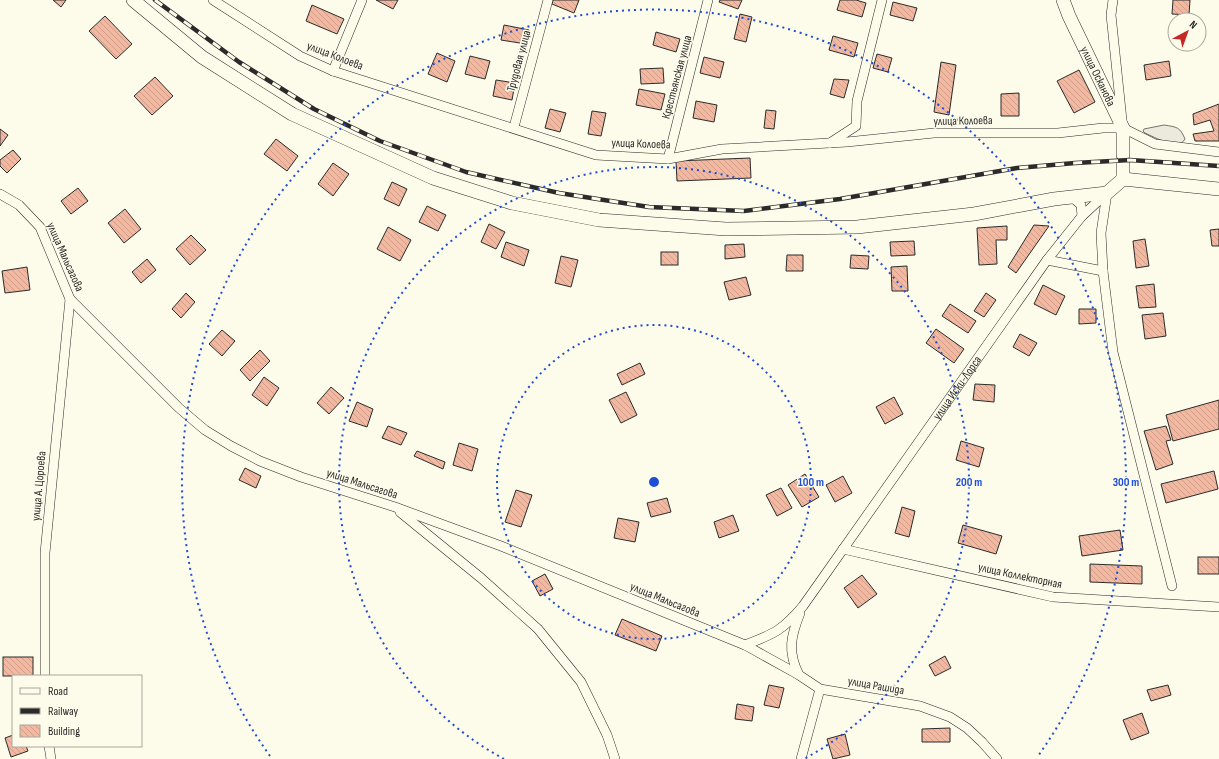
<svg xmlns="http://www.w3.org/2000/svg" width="1219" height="759" viewBox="0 0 1219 759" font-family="'Sofia Sans Condensed',sans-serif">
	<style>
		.green { fill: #ecebdb; stroke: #74746e }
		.building { fill: url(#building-back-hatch); stroke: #2b2b2b }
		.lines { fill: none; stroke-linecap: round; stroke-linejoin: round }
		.street-casing { stroke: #2b2b2b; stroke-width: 10 }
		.secondary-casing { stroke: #2b2b2b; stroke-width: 14 }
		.street { stroke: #fdfbea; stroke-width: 9 }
		.secondary { stroke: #fdfbea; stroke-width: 13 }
		.rail-casing { stroke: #2b2b2b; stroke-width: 4.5 }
		.rail { stroke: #fdfbea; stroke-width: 3; stroke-dasharray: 9; stroke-linecap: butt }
		.ring { fill: none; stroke: #1d4ed8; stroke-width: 2; stroke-dasharray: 2 4 }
		.labels { text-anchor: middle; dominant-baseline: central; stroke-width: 3; stroke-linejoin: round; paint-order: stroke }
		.street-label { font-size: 12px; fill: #2b2b2b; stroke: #fdfbea }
		.centre { fill: #1d4ed8; stroke: #fdfbea; stroke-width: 2 }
		.ring-label { font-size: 12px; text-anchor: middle; font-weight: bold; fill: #1d4ed8; stroke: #fdfbea; stroke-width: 3; stroke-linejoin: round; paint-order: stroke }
	</style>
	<defs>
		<pattern id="building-back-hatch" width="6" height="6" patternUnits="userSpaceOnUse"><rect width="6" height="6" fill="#f2b8a0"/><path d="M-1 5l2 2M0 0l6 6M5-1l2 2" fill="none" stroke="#d09e8a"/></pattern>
	</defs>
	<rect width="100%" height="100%" fill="#fdfbea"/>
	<!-- green -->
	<path class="green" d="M 1164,125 C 1177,127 1180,127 1185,139 C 1179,151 1154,137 1145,133 L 1143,131 L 1144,129 Z"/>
	<!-- building -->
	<g class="building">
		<polygon points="53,0 66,0 61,7"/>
		<polygon points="376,0 398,0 393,9"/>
		<polygon points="553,0 579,0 574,13 552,4"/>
		<polygon points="720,0 742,0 738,9 719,2"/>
		<polygon points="840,0 856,0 866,3 862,17 837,10"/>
		<polygon points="1173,0 1190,0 1189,15 1172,14"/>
		<polygon points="893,2 917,8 913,21 890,15"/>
		<polygon points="312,5 344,19 337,34 306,21"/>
		<polygon points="740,14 752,17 746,42 734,39"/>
		<polygon points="105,16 132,44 116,59 89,31"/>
		<polygon points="504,25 529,30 526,44 501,40"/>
		<polygon points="656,32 680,39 676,52 653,45"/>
		<polygon points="833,36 858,43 854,57 829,50"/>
		<polygon points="437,53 455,61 447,82 428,74"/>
		<polygon points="877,54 892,58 888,72 873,68"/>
		<polygon points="470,56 490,61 485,79 465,74"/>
		<polygon points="704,57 724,62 720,78 700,73"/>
		<polygon points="1169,61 1171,76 1146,80 1144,65"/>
		<polygon points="941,62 956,65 949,115 934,112"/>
		<polygon points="663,68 664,83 641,84 640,69"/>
		<polygon points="1079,70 1095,102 1074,113 1057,81"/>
		<polygon points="155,77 173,96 152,115 134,96"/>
		<polygon points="834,79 849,80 844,98 830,94"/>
		<polygon points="496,80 515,83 512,100 493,96"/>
		<polygon points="639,89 665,94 661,110 636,105"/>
		<polygon points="1019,93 1019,116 1001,116 1001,94"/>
		<polygon points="696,101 717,105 714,122 693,118"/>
		<polygon points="1219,104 1219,141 1195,141 1193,134 1214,131 1210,120 1194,125 1193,114"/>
		<polygon points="550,109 566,113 560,132 545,128"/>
		<polygon points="766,110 776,111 774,129 764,128"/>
		<polygon points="592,111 606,113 601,136 588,134"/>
		<polygon points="0,129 8,135 0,146"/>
		<polygon points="276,139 298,156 287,171 264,154"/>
		<polygon points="13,150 21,159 7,173 0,166 0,160"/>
		<polygon points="750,158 751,178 677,181 676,161"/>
		<polygon points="333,163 349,174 333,196 318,184"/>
		<polygon points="392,182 407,189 399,206 384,199"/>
		<polygon points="78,188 88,201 71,214 61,201"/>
		<polygon points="427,206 446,215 438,231 419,222"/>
		<polygon points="125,209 141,229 124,243 108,223"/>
		<polygon points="489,224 505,232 496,249 481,242"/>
		<polygon points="1034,225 1049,226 1016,273 1008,267"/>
		<polygon points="1007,226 1007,240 996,240 997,264 979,265 977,228"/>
		<polygon points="388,227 411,240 400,261 377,249"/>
		<polygon points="1219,229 1219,246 1212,246 1210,230"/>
		<polygon points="191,235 206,250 190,265 176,249"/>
		<polygon points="1145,239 1149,266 1136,268 1133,241"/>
		<polygon points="914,241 915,255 891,256 890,242"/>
		<polygon points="506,242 529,250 524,266 501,257"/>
		<polygon points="744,244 745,257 725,259 725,245"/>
		<rect x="661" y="252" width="17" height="13"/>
		<polygon points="787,255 803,255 803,271 786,271"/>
		<polygon points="851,255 869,256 868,269 850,268"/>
		<polygon points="561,256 578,260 571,287 555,283"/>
		<polygon points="147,259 156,270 141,283 132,272"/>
		<polygon points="907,266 908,291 892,291 891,267"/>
		<polygon points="27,267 30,290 5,293 2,271"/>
		<polygon points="746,277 751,295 729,300 724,282"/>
		<polygon points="1154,284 1156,307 1139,308 1136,286"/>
		<polygon points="1043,285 1065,296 1056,315 1034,304"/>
		<polygon points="186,293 195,302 181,318 172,309"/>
		<polygon points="986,293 996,300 984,317 974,311"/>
		<polygon points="950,304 976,321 968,333 942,316"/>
		<polygon points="1079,309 1096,309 1096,323 1079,324"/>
		<polygon points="1163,313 1166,336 1145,339 1142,315"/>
		<polygon points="936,329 964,349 954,363 926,343"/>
		<polygon points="222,330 235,341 222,356 209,344"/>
		<polygon points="1020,334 1037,343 1029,356 1013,347"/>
		<polygon points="260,350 270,361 250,381 240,370"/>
		<polygon points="640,363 645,374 622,385 617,374"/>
		<polygon points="264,377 279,388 267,406 252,395"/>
		<polygon points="975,384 995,385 994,402 973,400"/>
		<polygon points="331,387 344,398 329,414 317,403"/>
		<polygon points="626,392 637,415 621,423 609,400"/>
		<polygon points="894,397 903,414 885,424 876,407"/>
		<polygon points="1219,400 1219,429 1173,441 1166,415"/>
		<polygon points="357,402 373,409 367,427 349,421"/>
		<polygon points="388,426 407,433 401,445 382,438"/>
		<polygon points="1166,426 1171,440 1166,441 1173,464 1156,470 1144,431"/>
		<polygon points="961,441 984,448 979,467 956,460"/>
		<polygon points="459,443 478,449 472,471 453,465"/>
		<polygon points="417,451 445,462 443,469 414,456"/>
		<polygon points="245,468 261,476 256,488 239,480"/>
		<polygon points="1214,471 1218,489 1166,503 1161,484"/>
		<polygon points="805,474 819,497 802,507 788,485"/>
		<polygon points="843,476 852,493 835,502 826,485"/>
		<polygon points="781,488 792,508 777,516 766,495"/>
		<polygon points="516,490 532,495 521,527 505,522"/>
		<polygon points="667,498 671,512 651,517 647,503"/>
		<polygon points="902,507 915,511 909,537 895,533"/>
		<polygon points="733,515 739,531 719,538 714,522"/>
		<polygon points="618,518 639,522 635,542 614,538"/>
		<polygon points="963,525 1002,536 996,554 958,543"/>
		<polygon points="1120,530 1123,550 1082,556 1079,536"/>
		<rect x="1198" y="557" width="21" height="17"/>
		<polygon points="1090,564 1142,566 1142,584 1090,582"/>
		<polygon points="545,574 553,589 540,596 532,581"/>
		<polygon points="862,575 877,594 858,608 844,588"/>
		<polygon points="622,619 662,636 656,651 615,635"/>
		<polygon points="945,656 951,668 935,676 929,665"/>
		<rect x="3" y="657" width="30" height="19"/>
		<polygon points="769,685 784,688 779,708 764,705"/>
		<polygon points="1168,685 1171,695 1151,701 1147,690"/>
		<polygon points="737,704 754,707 752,721 735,719"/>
		<polygon points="1142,713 1149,733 1131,740 1123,720"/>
		<polygon points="950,728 950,742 922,742 922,729"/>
		<polygon points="845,734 850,755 833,759 827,739"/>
		<polygon points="13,735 13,746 26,746 28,751 11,757 5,738"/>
	</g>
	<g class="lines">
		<defs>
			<g id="street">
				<polyline points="213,0 300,56 333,71 596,155 668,159 722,149 847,142 934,133 1058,133 1103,128 1123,128 1155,144 1219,152"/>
				<polyline points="1113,0 1111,15 1122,120"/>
				<polyline points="333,71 362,0"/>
				<polyline points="514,127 548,0"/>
				<polyline points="830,143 856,126 857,101 882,0"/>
				<polyline points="668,159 708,0"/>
				<polyline points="1107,193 1101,233 1103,271 1113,352 1172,586"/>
				<path id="s1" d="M 0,194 L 19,205 L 40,227 L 70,299 L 179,408 L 205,430 L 231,446 L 260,461 L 301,477 L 395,507 L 501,546 L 745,645 C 774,634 783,630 803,606 L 1047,260 L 1082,216 L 1107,193"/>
				<polyline points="1072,197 1081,205 1082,216"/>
				<polyline points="1047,260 1103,271"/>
				<polyline points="400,512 481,578 538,629 581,682 607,735 615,759"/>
				<polyline points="843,549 1053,597 1219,607"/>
				<polyline points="745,645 799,675 820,689 920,706 950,717 967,728 982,742 997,759"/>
				<path d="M 799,675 C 787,651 791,636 800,613"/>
				<polyline points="45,676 45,553 70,299"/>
				<polyline points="49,746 51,759"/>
				<polyline points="801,759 820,689"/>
			</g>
			<g id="secondary">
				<polyline points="133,0 202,57 292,114 433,178 512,203 599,220 726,229 857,227 974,214 1054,199 1107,193 1123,179"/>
				<path id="s2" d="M 1063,0 L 1069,16 L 1123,128 L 1123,155"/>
				<polyline points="1123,179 1219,189"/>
				<polyline points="1123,179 1123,164"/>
			</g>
		</defs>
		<!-- street casing -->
		<use href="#street" class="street-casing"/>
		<!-- secondary casing -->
		<use href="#secondary" class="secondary-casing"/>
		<!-- street -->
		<use href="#street" class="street"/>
		<!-- secondary -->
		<use href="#secondary" class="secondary"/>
		<defs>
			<polyline id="rail" points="155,0 239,62 314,109 380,141 466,172 559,193 649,207 744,211 840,199 1017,168 1075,163 1130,160 1219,166"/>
		</defs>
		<!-- rail casing -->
		<use href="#rail" class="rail-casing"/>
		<!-- rail -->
		<use href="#rail" class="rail"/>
	</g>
	<!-- distance rings -->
	<g class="ring">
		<circle cx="654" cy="482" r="157"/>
		<path d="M504 759A315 315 0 1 1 804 759"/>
		<path d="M270 756A472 472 0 1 1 1038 756"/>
	</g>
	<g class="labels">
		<!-- street labels -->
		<g class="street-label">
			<text transform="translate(335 56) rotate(21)">улица Колоева</text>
			<text transform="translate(519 61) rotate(-75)">Трудовая улица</text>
			<text transform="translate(677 77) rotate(-75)">Крестьянская улица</text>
			<text stroke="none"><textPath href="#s2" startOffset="84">улица Осканова</textPath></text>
			<text transform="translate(963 121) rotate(-1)">улица Колоева</text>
			<text transform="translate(641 144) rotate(2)">улица Колоева</text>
			<text transform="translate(65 257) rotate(66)">улица Мальсагова</text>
			<text stroke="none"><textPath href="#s1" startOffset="1239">улица Иски-Лорса</textPath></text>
			<text transform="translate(362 484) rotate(18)">улица Мальсагова</text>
			<text transform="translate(39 486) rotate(-85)">улица А. Цороева</text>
			<text transform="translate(1020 576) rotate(12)">улица Коллекторная</text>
			<text transform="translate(665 600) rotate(22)">улица Мальсагова</text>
			<text transform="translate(876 686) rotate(10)">улица Рашида</text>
		</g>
	</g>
	<circle cx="654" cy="482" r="6" class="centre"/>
	<g class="ring-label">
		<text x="811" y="486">100 m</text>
		<text x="969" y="486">200 m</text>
		<text x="1126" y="486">300 m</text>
	</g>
	<!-- legend -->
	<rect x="12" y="675" width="130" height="72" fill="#fdfbea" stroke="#a9a89e"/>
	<rect x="20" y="688" width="20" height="6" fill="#fdfbea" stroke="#a9a89e"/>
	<text x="48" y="695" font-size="12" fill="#2b2b2b">Road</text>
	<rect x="20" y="708" width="20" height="6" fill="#2b2b2b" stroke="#a9a89e"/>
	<text x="48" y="715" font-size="12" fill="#2b2b2b">Railway</text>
	<rect x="20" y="725" width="20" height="12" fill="url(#building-back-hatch)" stroke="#a9a89e"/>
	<text x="48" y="735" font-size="12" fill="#2b2b2b">Building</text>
	<!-- north arrow -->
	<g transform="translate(1187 32) rotate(41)"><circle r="19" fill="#fdfbea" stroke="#a9a89e"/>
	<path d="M0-3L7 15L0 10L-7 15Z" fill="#c62828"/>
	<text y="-6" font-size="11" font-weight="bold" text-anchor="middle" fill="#2b2b2b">N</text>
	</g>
</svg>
